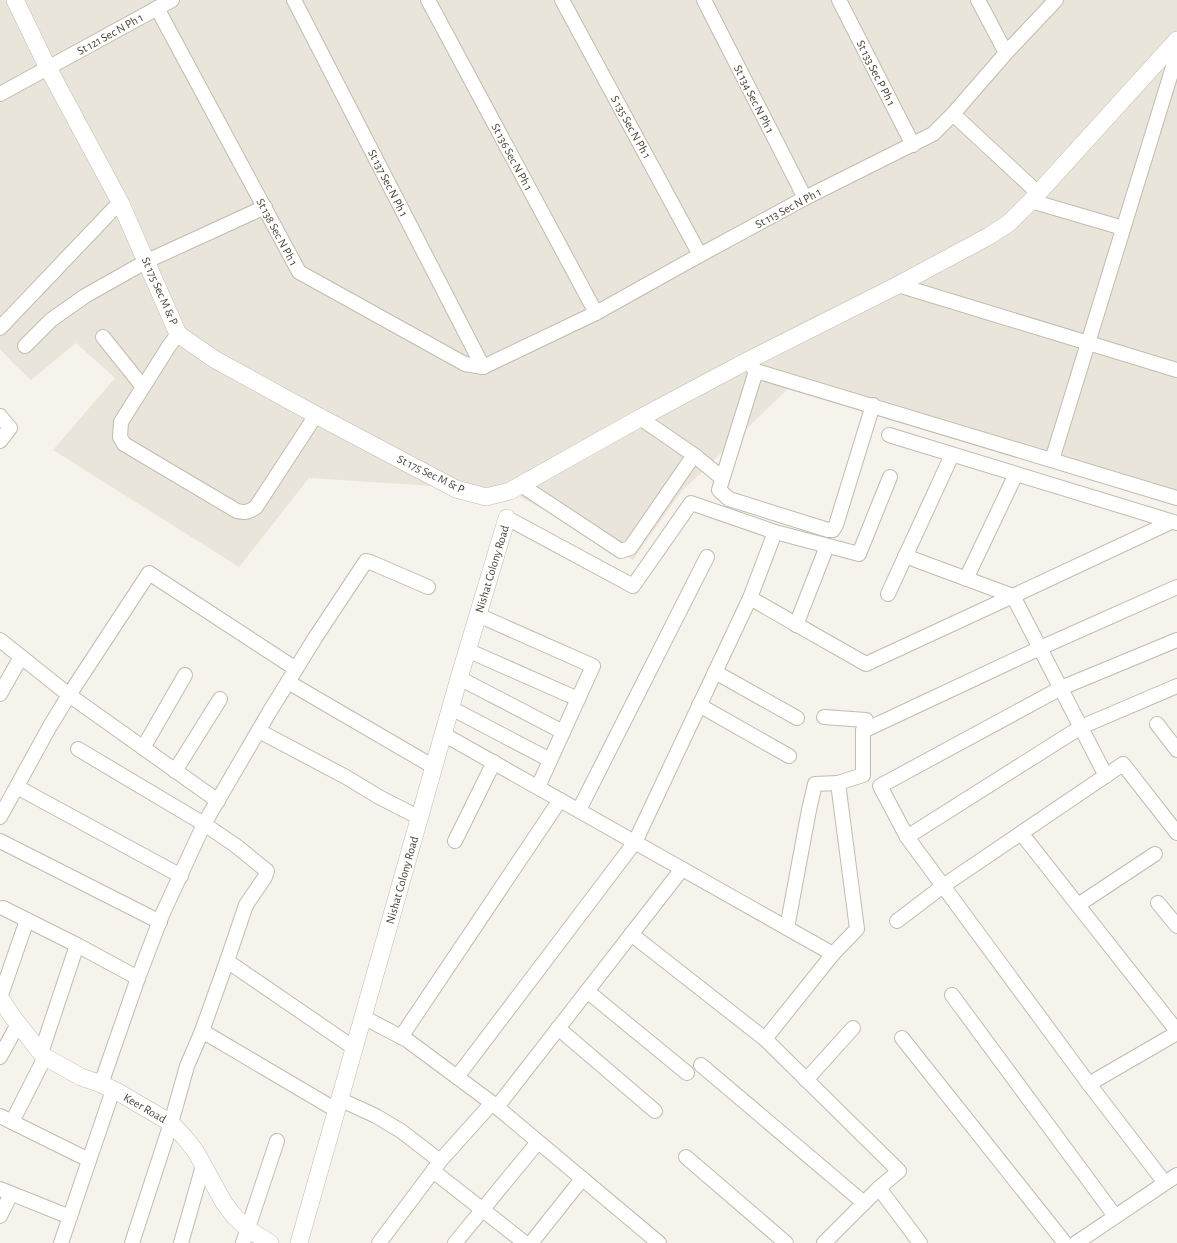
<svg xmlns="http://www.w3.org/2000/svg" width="1177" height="1243" viewBox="0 0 1177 1243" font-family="'Alegreya Sans',sans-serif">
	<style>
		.residential { fill: #eae5da }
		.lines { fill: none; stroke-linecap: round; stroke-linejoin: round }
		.minor-casing { stroke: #c2bbae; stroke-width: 16 }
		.tertiary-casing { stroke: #c2bbae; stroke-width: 18 }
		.minor { stroke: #fff; stroke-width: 14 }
		.tertiary { stroke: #fff; stroke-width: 17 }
		.labels { text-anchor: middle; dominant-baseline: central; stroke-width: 3.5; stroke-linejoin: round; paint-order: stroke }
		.street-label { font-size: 12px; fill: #4b4439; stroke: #fff }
	</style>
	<rect width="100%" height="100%" fill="#f6f3ec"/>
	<!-- residential -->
	<polygon class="residential" points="0,0 1177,0 1177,498 796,381 681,492 633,560 620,552 510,491 309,478 239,567 53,450 115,378 76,343 31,380 14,364 0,349"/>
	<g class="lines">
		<defs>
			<g id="minor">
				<polyline points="294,0 483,367"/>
				<polyline points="428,0 596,313"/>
				<polyline points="562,0 700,255"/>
				<polyline points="704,0 805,198"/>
				<polyline points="839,0 913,145"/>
				<polyline points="978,0 1006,53"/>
				<polyline points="157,8 299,272 465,364 483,367"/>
				<polyline points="0,94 172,0"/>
				<polyline points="953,114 1038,193"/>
				<polyline points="1031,201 1123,228"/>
				<polyline points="898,285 1177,370"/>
				<polyline points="0,328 120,202"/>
				<path d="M 178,334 L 169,346 L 121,422 L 120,437 L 124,444 L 237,511 C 245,513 249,512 256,507 L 316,415"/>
				<polyline points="103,337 143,387"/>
				<polyline points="25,346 51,320 85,296 147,261 265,207"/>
				<polyline points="747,361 756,371 1177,498"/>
				<polyline points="483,367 596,313 700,255 805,198 933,134 953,114 1006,53 1056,0"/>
				<polyline points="756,371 719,490 729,499 828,530 833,530 836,525 873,405"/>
				<polyline points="0,416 10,428 0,441"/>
				<polyline points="640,418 694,455 722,478"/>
				<polyline points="889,435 1177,523"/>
				<polyline points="1052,460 1177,54"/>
				<polyline points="890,477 859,554 775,532 750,598 866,664 1013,596 1106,776"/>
				<polyline points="521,485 621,551 630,548 694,455"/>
				<polyline points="507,518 633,586 691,503 775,532"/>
				<polyline points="905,556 1013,596 1171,522"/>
				<polyline points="966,579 1016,474"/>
				<polyline points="888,594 952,455"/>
				<polyline points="478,615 593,666 538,787"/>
				<polyline points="796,625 827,546"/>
				<polyline points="0,640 69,695 218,801"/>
				<polyline points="467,650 578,699"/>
				<polyline points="715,672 797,718"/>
				<polyline points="459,678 563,732"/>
				<polyline points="288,682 434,767"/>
				<polyline points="0,694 21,657"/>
				<polyline points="699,705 789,756"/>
				<polyline points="451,708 550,760"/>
				<polyline points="824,717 866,720 863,731"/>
				<polyline points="1157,724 1177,750"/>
				<polyline points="259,731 346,777 379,797 420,818"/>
				<polyline points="443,734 833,954 857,929 838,783 863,775 863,731 1040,648 1177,587"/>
				<polyline points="143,748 185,675"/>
				<polyline points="78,749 204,824 235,845 267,871 265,877 246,905 227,961"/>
				<polyline points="175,771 220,699"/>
				<polyline points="17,787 181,876"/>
				<polyline points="579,810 707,557"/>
				<polyline points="0,817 50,726 69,695 149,573 296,669"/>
				<polyline points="1021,833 1177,1031"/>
				<polyline points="907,837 1081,727 1177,686"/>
				<polyline points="0,841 160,922"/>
				<polyline points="455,841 494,762"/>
				<polyline points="1158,903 1177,926"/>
				<polyline points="1078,905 1155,854"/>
				<polyline points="3,908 77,945 41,1053"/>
				<polyline points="897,921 943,886 1123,764 1177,833"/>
				<polyline points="787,928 809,810 815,784 838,783"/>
				<polyline points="631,934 765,1039 899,1171 879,1188 824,1243"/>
				<polyline points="77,945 138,978"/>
				<polyline points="587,991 687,1073"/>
				<polyline points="952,995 1115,1216"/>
				<polyline points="0,998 27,920"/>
				<polyline points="363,1017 407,1040 492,1103 659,1243"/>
				<polyline points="558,1028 655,1111"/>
				<polyline points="202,1031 227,961 354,1048"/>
				<polyline points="401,1037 560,800"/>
				<polyline points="902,1038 1065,1243"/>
				<polyline points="765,1039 833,954"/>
				<polyline points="0,1057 18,1024"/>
				<polyline points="45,1057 12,1122 89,1160"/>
				<polyline points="701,1065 864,1203"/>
				<polyline points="457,1077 635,842 750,598"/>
				<polyline points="806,1080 853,1028"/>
				<polyline points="101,1084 138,978 162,915 204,824 270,711 315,638 366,561 370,562 428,587"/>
				<polyline points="1089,1084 1177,1033"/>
				<polyline points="339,1099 376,1116 401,1131 440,1161 433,1171 525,1243"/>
				<polyline points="497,1107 682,869"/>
				<polyline points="0,1116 12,1122"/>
				<polyline points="686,1157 786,1243"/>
				<polyline points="440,1161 492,1103"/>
				<polyline points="1165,1183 1089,1084 907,837 880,786 1061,688 1177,640"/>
				<polyline points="879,1188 920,1243"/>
				<polyline points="0,1189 70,1217"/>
				<polyline points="0,1216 11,1194"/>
				<polyline points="61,1243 113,1090"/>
				<polyline points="132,1243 171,1123 187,1066 202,1031 336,1110"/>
				<polyline points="181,1243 203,1166"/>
				<polyline points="243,1243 277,1141"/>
				<polyline points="379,1243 433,1171"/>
				<polyline points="455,1243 538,1142"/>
				<polyline points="531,1243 582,1179"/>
				<polyline points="1076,1243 1177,1175"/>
			</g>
			<g id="tertiary">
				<polyline points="15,0 48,68 120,202 178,334 214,359 316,415 456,489 486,497 510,491 640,418 747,361 898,285 989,236 1009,223 1031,201 1177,40"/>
				<polyline points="0,998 12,1016 41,1053 45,1057 81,1077 101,1084 118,1092 171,1123 185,1138 196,1152 224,1203 235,1217 248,1229 270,1243"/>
				<polyline points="299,1243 459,678 507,518"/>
			</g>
		</defs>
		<!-- minor casing -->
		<use href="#minor" class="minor-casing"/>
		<!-- tertiary casing -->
		<use href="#tertiary" class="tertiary-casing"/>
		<!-- minor -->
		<use href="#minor" class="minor"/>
		<!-- tertiary -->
		<use href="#tertiary" class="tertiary"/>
	</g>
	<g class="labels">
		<!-- street labels -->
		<g class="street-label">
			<text transform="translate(110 34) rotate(-29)">St 121 Sec N Ph 1</text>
			<text transform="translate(876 73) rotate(63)">St 133 Sec P Ph 1</text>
			<text transform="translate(754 99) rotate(63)">St 134 Sec N Ph 1</text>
			<text transform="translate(631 127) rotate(61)">S 135 Sec N Ph 1</text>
			<text transform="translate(512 157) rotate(62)">St 136 Sec N Ph 1</text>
			<text transform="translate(388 183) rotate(63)">St 137 Sec N Ph 1</text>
			<text transform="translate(788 208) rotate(-28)">St 113 Sec N Ph 1</text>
			<text transform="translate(277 232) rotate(62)">St 138 Sec N Ph 1</text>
			<text transform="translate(160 291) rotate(66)">St 175 Sec M &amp; P</text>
			<text transform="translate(431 474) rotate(26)">St 175 Sec M &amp; P</text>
			<text transform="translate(492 569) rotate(-73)">Nishat Colony Road</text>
			<text transform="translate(402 880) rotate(-74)">Nishat Colony Road</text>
			<text transform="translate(145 1108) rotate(30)">Keer Road</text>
		</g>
	</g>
</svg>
